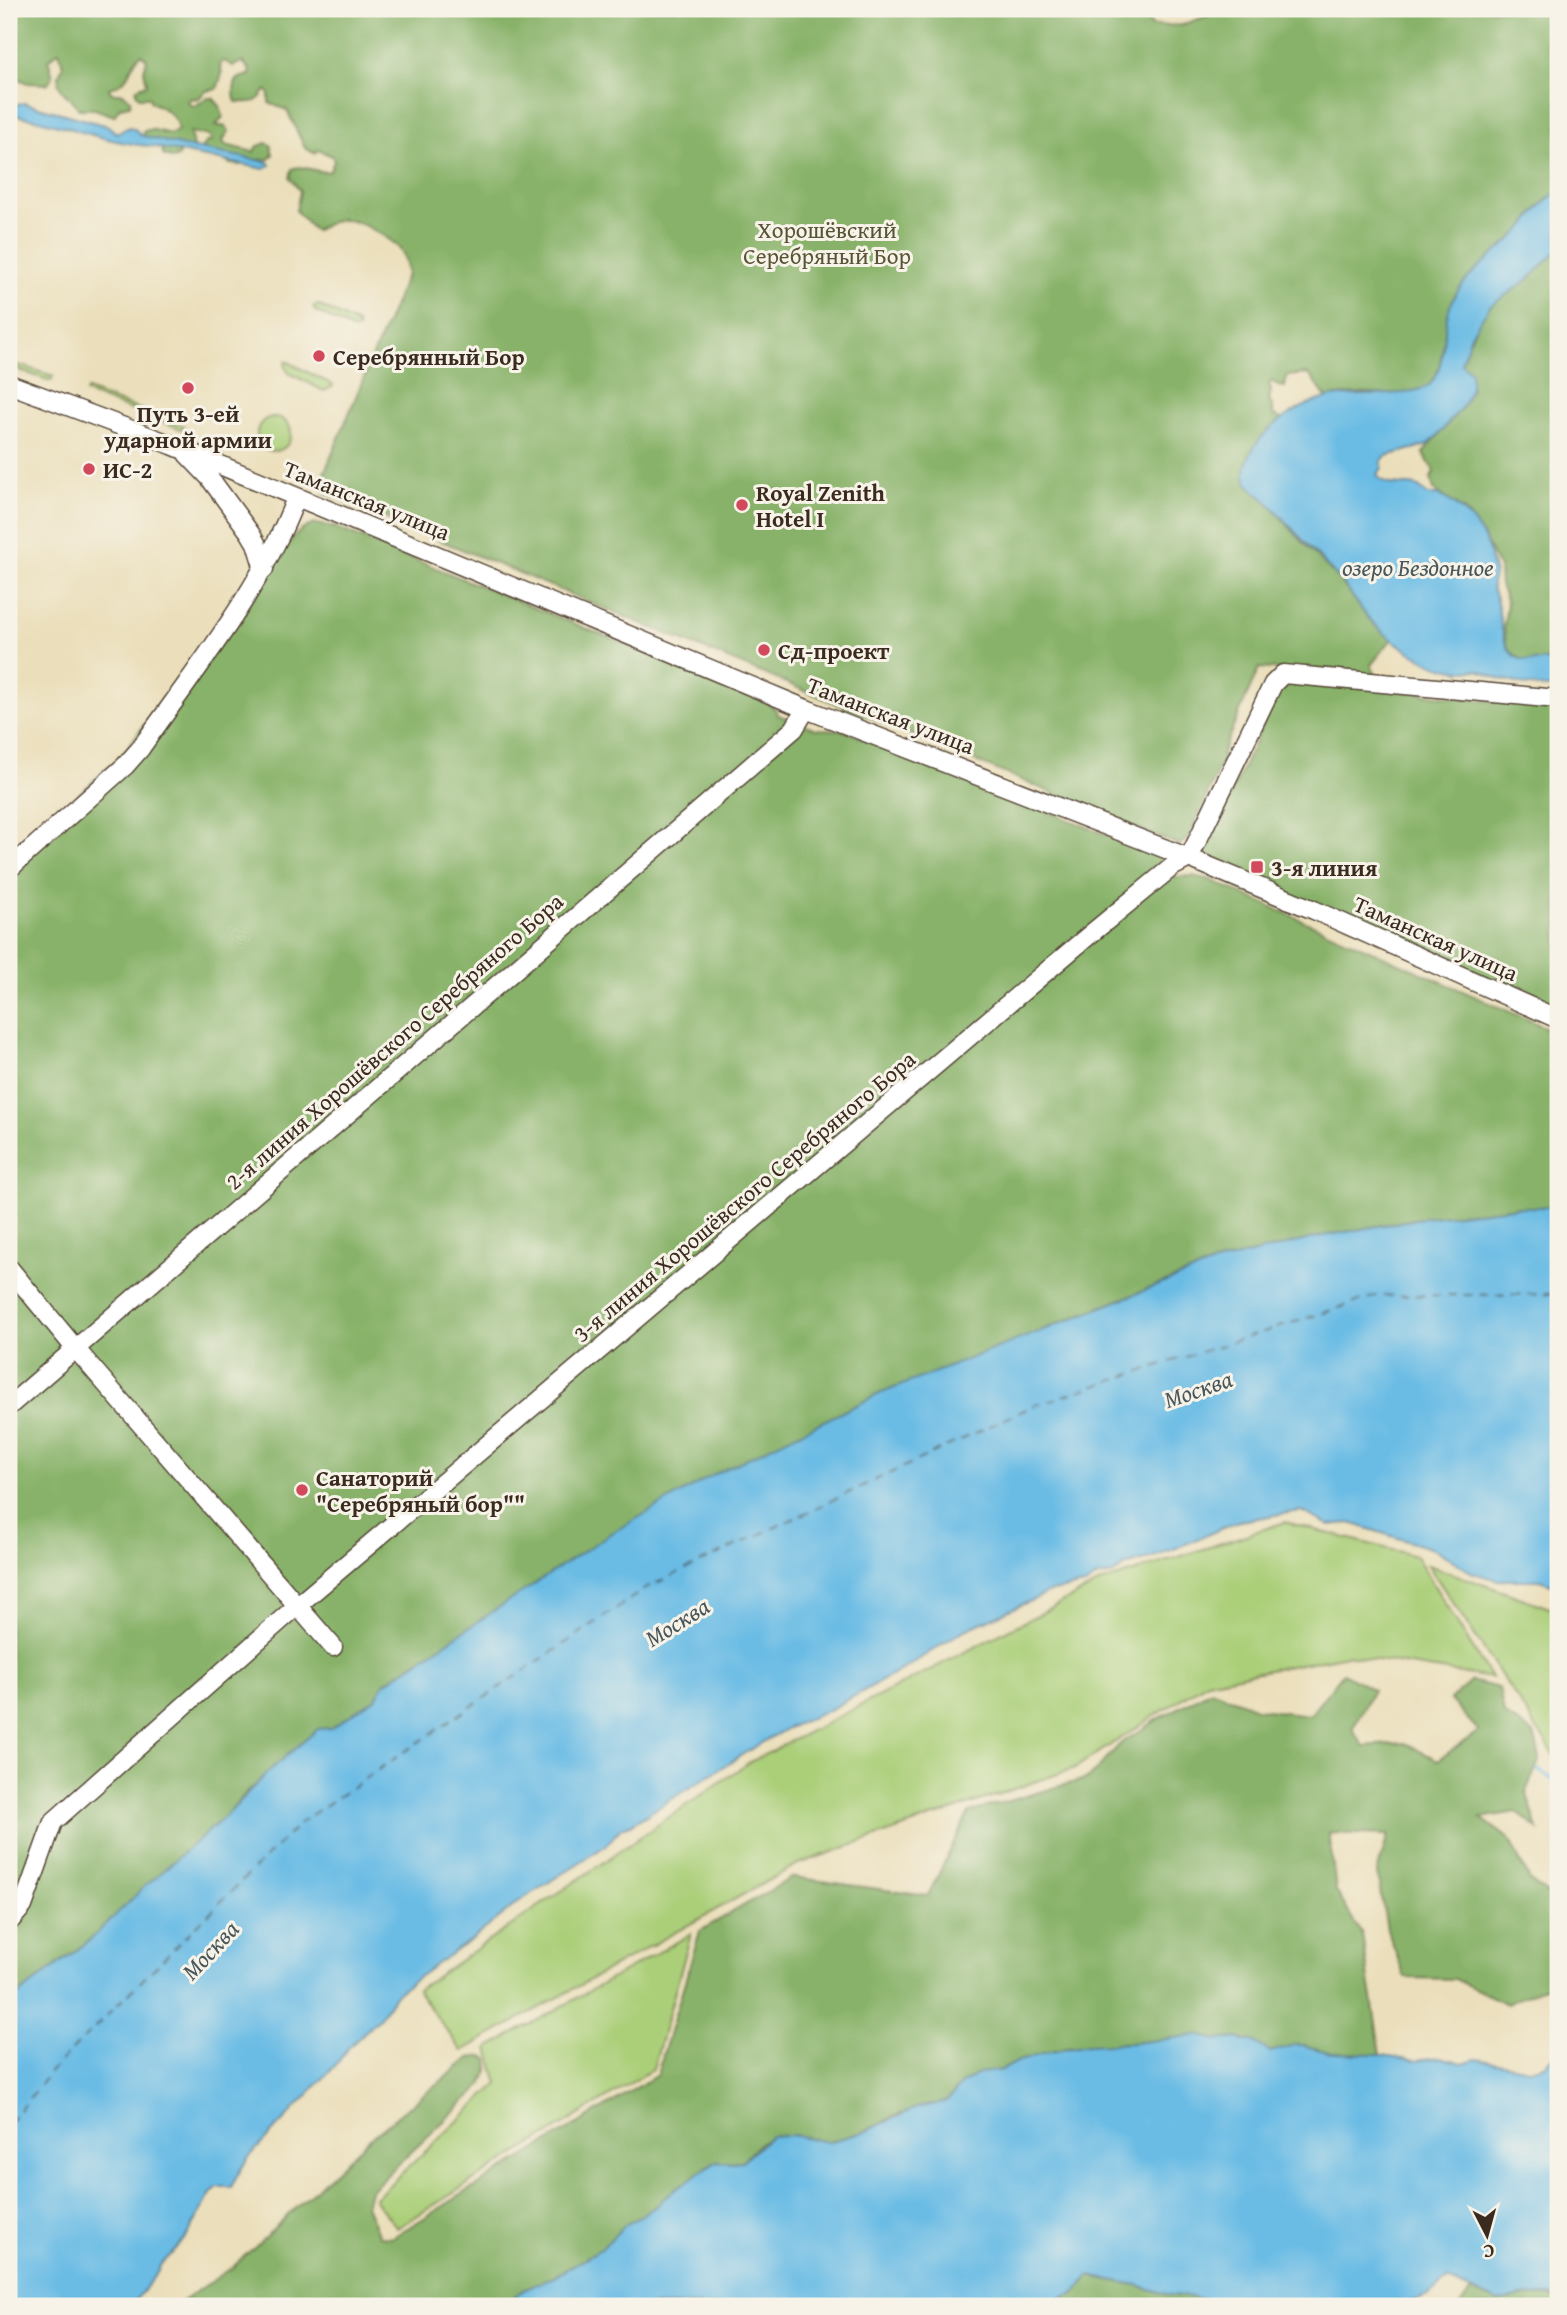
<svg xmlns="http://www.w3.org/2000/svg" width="1567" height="2315" viewBox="0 0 1567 2315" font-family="'Gentium Book Plus',serif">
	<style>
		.green { fill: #abcf79; stroke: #737c4c; stroke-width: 2 }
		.forest { fill: #88b269; stroke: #626e44; stroke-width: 2 }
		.water { fill: #6abce5; stroke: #527382; stroke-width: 2 }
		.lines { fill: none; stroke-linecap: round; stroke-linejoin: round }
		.stream { stroke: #6abce5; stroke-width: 3.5 }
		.ferry { stroke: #49565a; stroke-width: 2; stroke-dasharray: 9 7; stroke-linecap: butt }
		.minor-casing { stroke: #554536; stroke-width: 21 }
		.minor { stroke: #fff; stroke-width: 18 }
		.poi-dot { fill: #d1495b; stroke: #f7f3e8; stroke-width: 2.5 }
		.labels { text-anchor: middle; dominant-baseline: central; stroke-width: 6; stroke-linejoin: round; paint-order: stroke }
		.park-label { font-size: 23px; fill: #575335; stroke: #f7f3e8 }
		.poi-label { font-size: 23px; font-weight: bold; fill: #3b2a1e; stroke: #f7f3e8; text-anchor: start }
		.street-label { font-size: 23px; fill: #3b2a1e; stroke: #f7f3e8 }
		.water-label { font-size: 24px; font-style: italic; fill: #49565a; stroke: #f7f3e8 }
	</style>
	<rect width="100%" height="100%" fill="#f7f3e8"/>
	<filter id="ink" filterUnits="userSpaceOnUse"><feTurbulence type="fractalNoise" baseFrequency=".0143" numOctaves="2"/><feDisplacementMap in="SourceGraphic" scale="14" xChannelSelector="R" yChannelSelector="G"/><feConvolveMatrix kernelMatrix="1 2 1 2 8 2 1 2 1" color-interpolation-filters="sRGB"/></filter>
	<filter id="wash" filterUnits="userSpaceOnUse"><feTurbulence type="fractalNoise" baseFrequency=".00686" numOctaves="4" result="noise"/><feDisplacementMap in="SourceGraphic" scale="28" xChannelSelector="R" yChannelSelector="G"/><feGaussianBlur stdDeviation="1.57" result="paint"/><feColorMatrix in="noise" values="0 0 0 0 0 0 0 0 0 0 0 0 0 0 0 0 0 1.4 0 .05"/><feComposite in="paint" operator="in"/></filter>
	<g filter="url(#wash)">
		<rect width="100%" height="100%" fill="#ebdfbb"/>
		<!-- green -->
		<g class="green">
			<polygon points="318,305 357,324 358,329 354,330 315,311 313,307"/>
			<polygon points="286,361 333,385 332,387 324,391 289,373 285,367"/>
			<polygon points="9,362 53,376 51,381 9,367"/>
			<polygon points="87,390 184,426 183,430 86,393"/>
			<circle cx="274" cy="434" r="17"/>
			<polygon points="1285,1522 1416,1556 1491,1678 1347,1655 1207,1682 1075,1768 798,1864 462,2051 417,1990 748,1763 1100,1583"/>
			<polygon points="1428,1565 1558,1611 1558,1787 1555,1756"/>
			<polygon points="691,1934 653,2069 397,2228 374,2199 498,2084 488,2048"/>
		</g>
		<!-- forest -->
		<g class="forest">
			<path d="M 9,9 L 1141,9 L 1152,26 L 1182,25 L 1226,9 L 1558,9 L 1558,192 C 1540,201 1532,220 1517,234 C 1494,256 1466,274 1452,305 C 1442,325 1447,378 1423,389 C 1404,397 1379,393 1359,394 C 1348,394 1337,396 1327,398 C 1319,390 1317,381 1308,374 L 1287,376 L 1285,387 L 1278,386 L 1272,381 L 1269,384 L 1271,390 L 1269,401 L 1273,407 L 1273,414 L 1282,420 C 1253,440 1253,451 1247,484 L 1267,501 L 1301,540 L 1337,577 L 1374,624 L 1392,639 L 1371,665 L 1377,678 L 1259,668 L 1221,755 L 1224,756 L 1188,839 L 1179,845 L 325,493 L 321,481 L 407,274 C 407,265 406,256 399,248 C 389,238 360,220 346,220 C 334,219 325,225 315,231 L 296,211 L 300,191 L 290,178 L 292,169 C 305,163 317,175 330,171 L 334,161 L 332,156 L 319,150 L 314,153 L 305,148 L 287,110 L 269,103 L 269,93 L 266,90 C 256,105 253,102 236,102 C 233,96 233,81 240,78 C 244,76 247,76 250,75 L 250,70 L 243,62 L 233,66 L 224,61 L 220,64 L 222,74 L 217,89 L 206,91 L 199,98 L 189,99 L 189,104 L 194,106 L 208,98 L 213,98 L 220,106 L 223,117 L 216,125 L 226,127 L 229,131 L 223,140 L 225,145 L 254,152 L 256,147 L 266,143 L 271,145 L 273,155 L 269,159 L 245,161 L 241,165 L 230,164 L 202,147 L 207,142 L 212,141 L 210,136 L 190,132 L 193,147 L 180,152 L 178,157 L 173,159 L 163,155 L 162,145 L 143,137 L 143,132 C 156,124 165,140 178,130 C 176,115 164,108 151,102 L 149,97 L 139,97 L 136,93 L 137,88 L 147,84 L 144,70 L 147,59 L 141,54 C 127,66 134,81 109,88 L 111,93 L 123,93 L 131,100 L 130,105 L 120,107 L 114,116 L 95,109 L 79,109 C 68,92 50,91 63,66 L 59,51 L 48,60 L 53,76 L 47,84 L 28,83 L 19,79 L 9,85 Z"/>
			<path d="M 1558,250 L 1558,658 L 1534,662 L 1524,661 L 1510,651 L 1506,644 L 1504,626 L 1507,603 L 1500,585 L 1499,568 L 1484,538 L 1466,512 L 1434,490 L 1431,478 L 1434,471 L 1423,453 L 1463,406 L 1471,388 L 1461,363 C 1468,344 1476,320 1491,305 C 1511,284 1539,272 1558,250 Z"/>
			<path d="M 315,524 L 334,527 L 764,700 L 775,709 L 778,715 L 816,729 L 842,730 L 1158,855 L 1174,877 L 1192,876 L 1208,879 L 1558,1033 L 1558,1207 L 1521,1207 L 1422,1218 L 1318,1237 L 1215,1263 L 1047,1328 L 486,1617 L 384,1683 L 377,1698 L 331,1728 L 246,1793 L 229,1813 L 90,1940 L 9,2002 L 9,858 L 122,755 L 252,577 L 264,581 C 277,561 290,530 315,524 Z"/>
			<polygon points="1289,678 1558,709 1558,1009 1210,867 1206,849 1282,682"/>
			<polygon points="1343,1673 1373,1690 1352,1730 1364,1746 1404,1743 1438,1760 1479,1731 1450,1700 1471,1681 1499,1688 1504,1714 1534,1733 1540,1759 1526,1791 1538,1829 1516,1812 1481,1818 1509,1839 1530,1881 1558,1902 1558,1992 1551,1984 1507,2004 1455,1979 1405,1978 1387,1929 1377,1873 1388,1835 1329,1833 1336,1891 1362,1935 1381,2055 1331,2053 1302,2045 1270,2052 1239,2038 1217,2040 1205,2037 1066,2048 1019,2061 1002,2070 980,2073 962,2084 946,2102 897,2115 864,2132 827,2142 796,2135 762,2141 742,2161 734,2163 715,2162 663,2198 658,2205 624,2226 602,2248 560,2273 522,2291 500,2306 175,2306 233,2267 370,2138 470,2058 484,2056 488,2060 489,2068 482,2085 370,2191 366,2206 379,2236 393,2237 657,2075 700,1931 793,1877 928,1896 969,1812 1089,1778 1120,1744 1158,1719 1211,1690 1258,1709 1310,1715"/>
			<polygon points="1090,2276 1137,2285 1169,2295 1194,2297 1225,2306 1054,2306 1063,2297 1073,2295"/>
			<path d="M 1471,2291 L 1497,2302 C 1515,2297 1540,2292 1558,2299 L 1558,2306 L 1459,2306 Z"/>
		</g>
		<!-- water -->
		<g class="water">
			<path d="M 24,103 L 108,126 L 116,133 L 130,127 L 136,130 L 140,135 L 184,146 L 268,162 L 270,165 L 264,169 L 151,146 C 106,144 59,121 13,115 L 11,112 L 13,105 Z"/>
			<path d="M 1558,192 L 1558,250 L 1529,279 L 1490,306 L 1472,333 L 1461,363 L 1471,372 L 1471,388 L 1463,406 L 1441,432 L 1428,445 L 1386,456 L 1382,460 L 1382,468 L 1377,475 C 1386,489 1402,483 1416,486 C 1422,488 1424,493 1429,495 C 1436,496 1433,493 1440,496 C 1457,502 1477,524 1485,540 C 1489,550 1491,561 1494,571 C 1495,577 1491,581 1492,587 C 1493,592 1496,597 1497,602 C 1505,644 1503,671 1558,658 L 1558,688 C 1537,689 1521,684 1501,679 C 1493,677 1486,672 1477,670 C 1471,670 1466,671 1461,671 C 1447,669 1433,665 1421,658 C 1404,649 1387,637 1374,624 C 1360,610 1351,592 1338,578 C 1315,553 1292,529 1270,504 C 1263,497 1251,491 1247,482 C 1240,469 1252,449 1260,439 C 1276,420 1303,404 1327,398 C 1351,392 1417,399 1431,383 C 1445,365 1443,337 1447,317 C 1454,280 1493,257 1518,233 C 1532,220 1541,201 1558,192 Z"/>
			<polygon points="1521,1207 1558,1207 1558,1586 1539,1580 1497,1580 1471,1572 1436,1550 1350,1523 1329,1525 1301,1511 1239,1521 1162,1554 1126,1566 1112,1575 1097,1577 1085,1585 1052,1591 961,1632 907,1667 827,1711 788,1728 756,1746 630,1825 621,1828 605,1846 521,1900 475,1937 404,1987 394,1996 380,2017 350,2046 334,2067 247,2159 231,2187 218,2187 212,2192 190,2231 176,2250 160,2265 156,2274 131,2306 9,2306 9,2002 90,1940 145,1886 229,1813 271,1769 318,1729 331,1728 376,1698 384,1684 608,1535 715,1474 879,1394 1215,1263 1318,1237 1422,1218"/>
			<path d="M 1197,2035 L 1217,2040 L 1239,2038 L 1243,2041 L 1252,2041 L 1270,2052 L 1295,2045 L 1302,2045 L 1331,2053 L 1375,2054 L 1416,2060 L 1440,2057 L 1463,2063 L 1476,2059 L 1529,2069 L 1544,2065 L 1552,2057 L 1558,2055 L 1558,2299 L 1551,2296 L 1527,2296 L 1497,2302 L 1448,2280 C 1440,2284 1435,2292 1427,2296 C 1390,2314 1309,2306 1266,2306 L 1260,2302 L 1252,2301 L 1241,2306 L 1225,2306 L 1194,2297 L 1169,2295 L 1137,2285 L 1090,2276 L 1073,2295 L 1063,2297 L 1054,2306 L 500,2306 L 522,2291 L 560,2273 L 602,2248 L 624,2226 L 658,2205 L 663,2198 L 716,2162 L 734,2163 L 742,2161 L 771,2136 L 796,2135 L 827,2142 L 838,2139 L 864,2132 L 916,2108 L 946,2102 L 962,2084 L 980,2073 L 1002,2070 L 1019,2061 L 1046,2053 L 1087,2045 L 1134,2043 Z"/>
		</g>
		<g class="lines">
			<!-- stream -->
			<polyline class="stream" points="1538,1770 1558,1783"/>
			<!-- ferry -->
			<polyline class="ferry" points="9,2123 52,2070 301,1822 648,1587 1035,1405 1376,1296 1558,1294"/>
		</g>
	</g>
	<g filter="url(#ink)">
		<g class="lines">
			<defs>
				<g id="minor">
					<polyline points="9,384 172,445 806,709 1189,858 1314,910 1558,1019"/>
					<polyline points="187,454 209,477 250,533 256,543 264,569"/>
					<path d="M 9,869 L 125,766 L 140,749 C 196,669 261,590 296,498"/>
					<polyline points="9,1268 75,1348 333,1647"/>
					<polyline points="9,1406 794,729 806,709"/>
					<polyline points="9,1922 23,1906 53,1822 298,1605 1087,937 1172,867 1189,858 1273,684 1283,674 1558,699"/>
				</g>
			</defs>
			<!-- minor casing -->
			<use href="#minor" class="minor-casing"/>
			<!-- minor -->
			<use href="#minor" class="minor"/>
		</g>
	</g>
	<!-- markers -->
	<g class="poi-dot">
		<circle cx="319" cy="356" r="7"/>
		<circle cx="188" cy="388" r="7"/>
		<circle cx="89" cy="469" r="7"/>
		<circle cx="742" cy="505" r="7"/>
		<circle cx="764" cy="650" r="7"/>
		<rect x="1250" y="860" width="14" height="14" rx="3.5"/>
		<circle cx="302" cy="1490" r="7"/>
	</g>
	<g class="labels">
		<!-- park labels -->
		<g class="park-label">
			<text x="827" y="229">Хорошёвский<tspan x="827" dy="26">Серебряный Бор</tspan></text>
		</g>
		<!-- poi labels -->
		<g class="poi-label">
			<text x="333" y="356">Серебрянный Бор</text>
			<text x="188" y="413" text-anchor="middle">Путь 3-ей<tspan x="188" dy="26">ударной армии</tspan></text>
			<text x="103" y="469">ИС-2</text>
			<text x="756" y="492">Royal Zenith<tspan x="756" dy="26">Hotel I</tspan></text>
			<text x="778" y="650">Сд-проект</text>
			<text x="1271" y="867">3-я линия</text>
			<text x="316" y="1477">Санаторий<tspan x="316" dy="26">"Серебряный бор""</tspan></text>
		</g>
		<!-- street labels -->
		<g class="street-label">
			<text transform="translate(367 500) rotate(22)">Таманская улица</text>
			<text transform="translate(891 715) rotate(21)">Таманская улица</text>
			<text transform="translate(1436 938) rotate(24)">Таманская улица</text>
			<text transform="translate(394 1041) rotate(-41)">2-я линия Хорошёвского Серебряного Бора</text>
			<text transform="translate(744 1196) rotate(-40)">3-я линия Хорошёвского Серебряного Бора</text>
		</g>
		<!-- water labels -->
		<g class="water-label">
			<text x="1418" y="567">озеро Бездонное</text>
			<text transform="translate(1198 1389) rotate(-19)">Москва</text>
			<text transform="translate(677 1622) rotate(-32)">Москва</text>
			<text transform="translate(210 1950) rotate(-47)">Москва</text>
		</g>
	</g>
	<!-- margin -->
	<rect width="1567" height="2315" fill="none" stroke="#f7f3e8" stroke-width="35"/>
	<!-- north arrow -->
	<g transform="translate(1487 2235) rotate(174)" stroke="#f7f3e8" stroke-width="5" paint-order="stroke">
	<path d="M0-5L12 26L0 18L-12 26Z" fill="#3b2a1e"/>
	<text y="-10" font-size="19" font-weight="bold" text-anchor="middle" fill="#3b2a1e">С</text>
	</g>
</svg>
